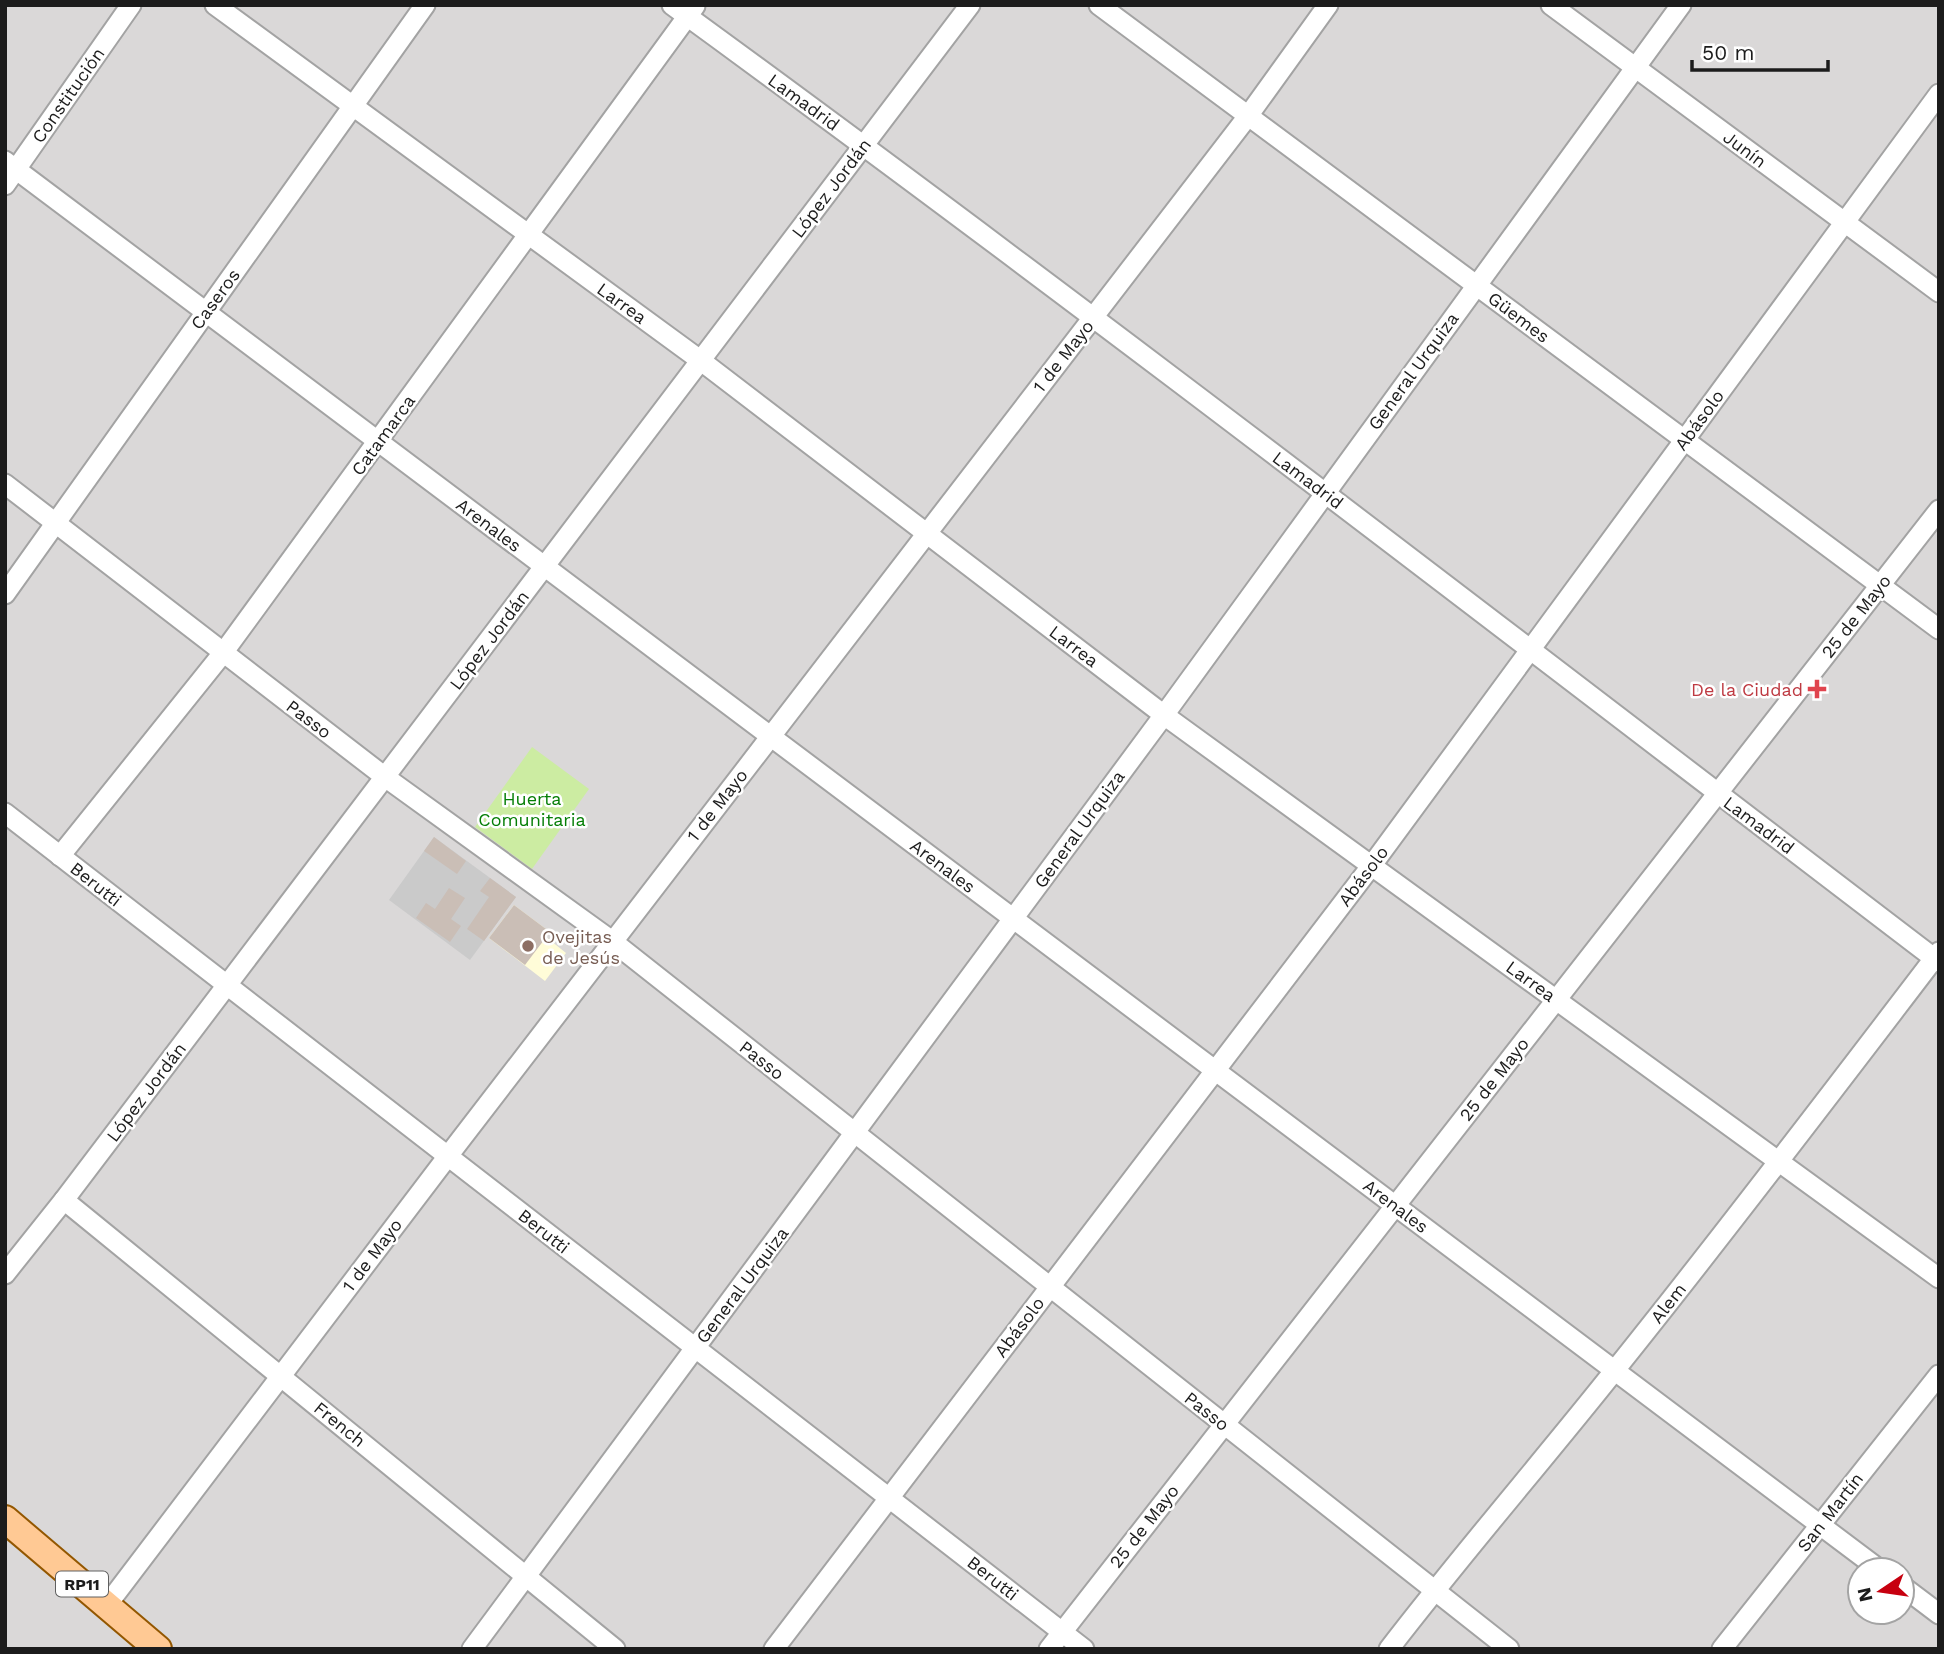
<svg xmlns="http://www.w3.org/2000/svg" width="1944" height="1654" viewBox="0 0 1944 1654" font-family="'Work Sans',sans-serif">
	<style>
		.residential { fill: #dad8d8; fill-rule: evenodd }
		.education { fill: #fffcd8 }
		.religious { fill: #cacaca }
		.grass { fill: #cceca2 }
		.building { fill: #cabeb6 }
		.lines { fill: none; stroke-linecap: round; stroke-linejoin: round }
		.minor-casing { stroke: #a3a3a3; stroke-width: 23 }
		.major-casing { stroke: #935700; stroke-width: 30 }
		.minor { stroke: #fff; stroke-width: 19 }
		.major { stroke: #ffc994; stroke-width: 26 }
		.health-dot { fill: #e0444e; stroke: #fff; stroke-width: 2.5 }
		.education-dot { fill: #8d6e63; stroke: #fff; stroke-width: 2.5 }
		.labels { text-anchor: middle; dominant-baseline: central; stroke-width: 5; stroke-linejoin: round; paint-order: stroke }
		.shield { fill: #fff; stroke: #606060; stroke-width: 2 }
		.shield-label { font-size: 16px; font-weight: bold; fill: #1c1c1c }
		.street-label { font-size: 18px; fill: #1c1c1c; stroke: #fff }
		.health-label { font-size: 18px; fill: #be3a42; stroke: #fff; text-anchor: end }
		.park-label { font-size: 18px; fill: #057e06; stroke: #fff }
		.education-label { font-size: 18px; fill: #785e54; stroke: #fff; text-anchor: start }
	</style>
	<rect width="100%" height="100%" fill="#eee8e0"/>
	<!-- residential -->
	<path class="residential" d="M 5,5 L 1939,5 L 1939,1649 L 5,1649 ZM 1860,1570 L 1902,1570 L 1902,1612 L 1860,1612 Z"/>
	<!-- education -->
	<polygon class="education" points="514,905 550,932 546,937 566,953 545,981 489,938"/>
	<!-- religious -->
	<polygon class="religious" points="434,837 516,897 470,960 389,900"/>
	<!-- grass -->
	<polygon class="grass" points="532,747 589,789 532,869 475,827"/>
	<!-- building -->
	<g class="building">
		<polygon points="434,837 466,861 457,874 424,851"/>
		<polygon points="490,878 516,897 484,941 467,929 489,897 480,891"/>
		<polygon points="449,888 465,898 451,919 461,926 450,942 416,918 426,903 435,909"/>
		<polygon points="514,905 550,932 525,965 489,938"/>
	</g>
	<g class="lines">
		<defs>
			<g id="minor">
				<polyline points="215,5 700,360 1164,715 1939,1278"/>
				<path d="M 672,5 C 1100,317 1518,641 1939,962"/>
				<polyline points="1099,5 1939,629"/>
				<polyline points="1551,5 1939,292"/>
				<polyline points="5,161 1880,1570"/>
				<polyline points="5,185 131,5"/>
				<polyline points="5,484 385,777 612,941 1509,1649"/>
				<polyline points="5,594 425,5"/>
				<polyline points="5,813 1084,1649"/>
				<polyline points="60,856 223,653 695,6"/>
				<polyline points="64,1200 615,1649"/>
				<polyline points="5,1274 64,1200 970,5"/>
				<polyline points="1902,1586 1939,1614"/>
				<polyline points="107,1605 448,1156 1248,116 1328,5"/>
				<polyline points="472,1649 1164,715 1681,5"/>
				<polyline points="774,1649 1372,865 1939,94"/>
				<polyline points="1049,1649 1939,510"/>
				<path d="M 1389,1649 C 1462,1554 1541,1463 1615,1370 C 1726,1232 1832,1092 1939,952"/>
				<polyline points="1722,1649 1939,1375"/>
			</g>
			<polyline id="major" points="5,1519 158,1649"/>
		</defs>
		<!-- minor casing -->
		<use href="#minor" class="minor-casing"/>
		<!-- major casing -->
		<use href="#major" class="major-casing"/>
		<!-- minor -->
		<use href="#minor" class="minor"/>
		<!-- major -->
		<use href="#major" class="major"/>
	</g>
	<!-- markers -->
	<path class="health-dot" d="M1813.5 678.5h7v7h7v7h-7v7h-7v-7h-7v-7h7z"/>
	<circle class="education-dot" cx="528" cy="946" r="7"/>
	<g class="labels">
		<!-- shield labels -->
		<rect class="shield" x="56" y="1571.5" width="52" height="25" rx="5"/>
		<g class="shield-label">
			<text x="82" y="1584">RP11</text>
		</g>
		<!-- street labels -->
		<g class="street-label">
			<text transform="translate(68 95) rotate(-55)">Constitución</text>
			<text transform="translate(804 102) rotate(36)">Lamadrid</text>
			<text transform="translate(1745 149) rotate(37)">Junín</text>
			<text transform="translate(831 188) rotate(-53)">López Jordán</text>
			<text transform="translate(215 299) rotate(-54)">Caseros</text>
			<text transform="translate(622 303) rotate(36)">Larrea</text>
			<text transform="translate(1519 317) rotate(37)">Güemes</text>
			<text transform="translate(1063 356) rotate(-52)">1 de Mayo</text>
			<text transform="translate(1413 371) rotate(-54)">General Urquiza</text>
			<text transform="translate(1699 420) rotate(-54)">Abásolo</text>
			<text transform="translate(383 435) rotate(-54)">Catamarca</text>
			<text transform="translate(1308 480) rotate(37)">Lamadrid</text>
			<text transform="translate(489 525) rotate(37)">Arenales</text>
			<text transform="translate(1856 616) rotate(-52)">25 de Mayo</text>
			<text transform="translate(489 640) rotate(-53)">López Jordán</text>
			<text transform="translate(1074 646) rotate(37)">Larrea</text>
			<text transform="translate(309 719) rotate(37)">Passo</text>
			<text transform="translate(717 805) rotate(-52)">1 de Mayo</text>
			<text transform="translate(1759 825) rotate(37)">Lamadrid</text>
			<text transform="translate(1079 829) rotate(-54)">General Urquiza</text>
			<text transform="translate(943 866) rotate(37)">Arenales</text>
			<text transform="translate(1363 876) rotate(-53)">Abásolo</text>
			<text transform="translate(96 884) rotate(38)">Berutti</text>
			<text transform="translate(1531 981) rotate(36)">Larrea</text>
			<text transform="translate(762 1060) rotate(38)">Passo</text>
			<text transform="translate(1494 1079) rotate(-52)">25 de Mayo</text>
			<text transform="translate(146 1092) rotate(-53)">López Jordán</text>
			<text transform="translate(1396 1206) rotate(37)">Arenales</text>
			<text transform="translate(544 1231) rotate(38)">Berutti</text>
			<text transform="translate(372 1255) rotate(-53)">1 de Mayo</text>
			<text transform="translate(742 1285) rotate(-53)">General Urquiza</text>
			<text transform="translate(1668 1303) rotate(-52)">Alem</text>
			<text transform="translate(1019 1327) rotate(-53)">Abásolo</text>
			<text transform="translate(1207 1411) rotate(38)">Passo</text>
			<text transform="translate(340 1424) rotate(39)">French</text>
			<text transform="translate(1830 1512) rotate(-52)">San Martín</text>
			<text transform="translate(1144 1526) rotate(-52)">25 de Mayo</text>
			<text transform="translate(993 1578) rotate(38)">Berutti</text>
		</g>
		<!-- health labels -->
		<g class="health-label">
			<text x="1803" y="689">De la Ciudad</text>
		</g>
		<!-- park labels -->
		<g class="park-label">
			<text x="532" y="798">Huerta<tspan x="532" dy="21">Comunitaria</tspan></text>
		</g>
		<!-- education labels -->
		<g class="education-label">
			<text x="542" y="936">Ovejitas<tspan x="542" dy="21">de Jesús</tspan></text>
		</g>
	</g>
	<!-- border -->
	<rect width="1944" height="1654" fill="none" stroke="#1c1c1c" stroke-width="14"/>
	<!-- north arrow -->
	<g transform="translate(1881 1591) rotate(257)"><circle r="33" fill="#ffffff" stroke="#a4a4a4" stroke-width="2"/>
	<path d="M0-5L12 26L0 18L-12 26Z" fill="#c7000f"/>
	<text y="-10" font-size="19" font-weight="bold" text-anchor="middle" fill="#1c1c1c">N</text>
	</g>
	<!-- scale -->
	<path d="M1692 60v10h136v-10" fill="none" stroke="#1c1c1c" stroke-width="3.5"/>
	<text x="1702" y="60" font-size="21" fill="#1c1c1c" stroke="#ffffff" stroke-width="5" paint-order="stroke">50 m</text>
</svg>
